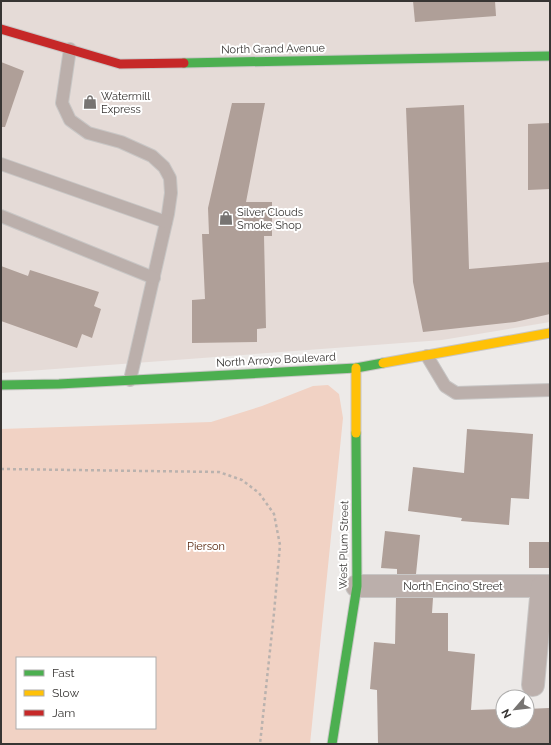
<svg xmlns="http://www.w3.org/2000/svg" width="551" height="745" viewBox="0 0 551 745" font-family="Raleway,sans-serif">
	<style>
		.built { fill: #e5dbd7 }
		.green { fill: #f1d2c4; fill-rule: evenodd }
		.building { fill: #af9f98 }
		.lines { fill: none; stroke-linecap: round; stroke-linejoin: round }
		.lane-casing { stroke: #c8c6c5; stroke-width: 14 }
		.street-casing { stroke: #c8c6c5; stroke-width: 24 }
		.fast-casing { stroke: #c8c6c5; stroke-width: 11 }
		.slow-casing { stroke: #c8c6c5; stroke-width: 11 }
		.jam-casing { stroke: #c8c6c5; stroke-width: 11 }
		.path { stroke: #bab2ae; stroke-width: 2.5; stroke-dasharray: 3 3; stroke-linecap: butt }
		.lane { stroke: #bbafab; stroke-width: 12 }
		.street { stroke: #bbafab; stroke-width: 22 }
		.fast { stroke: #4caf50; stroke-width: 9 }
		.slow { stroke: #ffc107; stroke-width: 9 }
		.jam { stroke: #c62828; stroke-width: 9 }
		.labels { text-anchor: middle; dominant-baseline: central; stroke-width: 4; stroke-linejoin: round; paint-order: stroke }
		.street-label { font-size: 11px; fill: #373533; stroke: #fff }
		.poi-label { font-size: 11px; fill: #373533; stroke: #fff; text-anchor: start }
		.park-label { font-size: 11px; fill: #57250c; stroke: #fff }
	</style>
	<rect width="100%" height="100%" fill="#edeae8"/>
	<!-- built -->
	<polygon class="built" points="1,1 550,1 550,322 442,340 1,373"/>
	<!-- green -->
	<path class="green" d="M 328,385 L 339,394 L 343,418 L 310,744 L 1,744 L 1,429 L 211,422 L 262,406 L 313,386 ZM 17,658 L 155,658 L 155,728 L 17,728 Z"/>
	<!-- building -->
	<g class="building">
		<polygon points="413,1 495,1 496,16 415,22"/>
		<polygon points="1,62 24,71 5,127 1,127"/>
		<polygon points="232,103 265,103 246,202 272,202 272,236 264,236 266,328 257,329 257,342 192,343 192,300 205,299 202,234 209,234 208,208"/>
		<polygon points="464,105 469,269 550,262 550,314 515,322 423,332 413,282 406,108"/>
		<polygon points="550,123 550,189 528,190 528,124"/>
		<polygon points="1,266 28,276 30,270 99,292 94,306 101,309 92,338 82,334 77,348 1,321"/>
		<polygon points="467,429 533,434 529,499 511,498 509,525 461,521 462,518 408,511 413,467 464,473"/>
		<polygon points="385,531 420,535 416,574 397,574 397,569 381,568"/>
		<rect x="529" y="542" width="21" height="26"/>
		<polygon points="396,598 433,598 432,613 448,613 448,651 475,654 471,710 503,709 503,721 527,721 527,709 549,708 550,744 378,744 377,690 370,689 374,642 395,644"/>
	</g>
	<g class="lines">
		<defs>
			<g id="lane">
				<polyline points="70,49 62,103 70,120 88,133 121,142 152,156 164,167 170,178 171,193 168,214 130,380"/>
				<polyline points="1,164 166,222"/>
				<polyline points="1,216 154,278"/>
				<polyline points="427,356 445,386 456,393 550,390"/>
			</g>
			<g id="street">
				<polyline points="357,586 550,586"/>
				<polyline points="533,685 542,587"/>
			</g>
			<g id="fast">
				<polyline points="184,63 550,56"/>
				<polyline points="1,385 59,384 356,368 383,363"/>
				<polyline points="332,744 357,586 356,433"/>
			</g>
			<g id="slow">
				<polyline points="383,363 550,333"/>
				<polyline points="356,368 356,433"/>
			</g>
			<polyline id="jam" points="1,29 120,64 184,63"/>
		</defs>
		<!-- lane casing -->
		<use href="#lane" class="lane-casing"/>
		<!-- street casing -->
		<use href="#street" class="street-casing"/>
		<!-- fast casing -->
		<use href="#fast" class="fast-casing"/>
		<!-- slow casing -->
		<use href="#slow" class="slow-casing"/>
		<!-- jam casing -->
		<use href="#jam" class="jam-casing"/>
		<!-- path -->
		<polyline class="path" points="1,469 219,472 242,480 259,493 274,514 280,545 274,613 260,744"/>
		<!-- lane -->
		<use href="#lane" class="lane"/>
		<!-- street -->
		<use href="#street" class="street"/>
		<!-- fast -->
		<use href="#fast" class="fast"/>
		<!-- slow -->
		<use href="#slow" class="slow"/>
		<!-- jam -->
		<use href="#jam" class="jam"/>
	</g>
	<!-- icons -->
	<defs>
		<symbol id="shop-bare" viewBox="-9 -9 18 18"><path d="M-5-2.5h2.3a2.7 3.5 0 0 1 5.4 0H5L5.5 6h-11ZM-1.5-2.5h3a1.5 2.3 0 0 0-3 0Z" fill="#777472" stroke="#fff" stroke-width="2.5" paint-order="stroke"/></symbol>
	</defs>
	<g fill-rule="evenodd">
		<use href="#shop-bare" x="80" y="92" width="20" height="20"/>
		<use href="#shop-bare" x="216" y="208" width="20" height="20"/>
	</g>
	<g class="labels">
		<!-- street labels -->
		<g class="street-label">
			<text transform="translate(273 49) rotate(-1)">North Grand Avenue</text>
			<text transform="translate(276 360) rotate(-3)">North Arroyo Boulevard</text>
			<text transform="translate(344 545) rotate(-89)">West Plum Street</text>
			<text x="453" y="586">North Encino Street</text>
		</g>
		<!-- poi labels -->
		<g class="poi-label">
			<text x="101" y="96">Watermill<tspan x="101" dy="13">Express</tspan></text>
			<text x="237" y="212">Silver Clouds<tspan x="237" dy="13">Smoke Shop</tspan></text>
		</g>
		<!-- park labels -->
		<g class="park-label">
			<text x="206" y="546">Pierson</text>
		</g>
	</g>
	<!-- border -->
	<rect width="551" height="745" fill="none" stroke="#373533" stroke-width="4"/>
	<!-- legend -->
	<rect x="16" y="657" width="140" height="72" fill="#ffffff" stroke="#afaead"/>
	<rect x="24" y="670" width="20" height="6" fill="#4caf50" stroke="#afaead"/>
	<text x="52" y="677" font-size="12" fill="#373533">Fast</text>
	<rect x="24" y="690" width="20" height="6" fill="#ffc107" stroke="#afaead"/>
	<text x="52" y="697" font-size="12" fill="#373533">Slow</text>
	<rect x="24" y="710" width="20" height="6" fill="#c62828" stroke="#afaead"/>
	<text x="52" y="717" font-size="12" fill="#373533">Jam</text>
	<!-- north arrow -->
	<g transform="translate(515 709) rotate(242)"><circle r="19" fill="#ffffff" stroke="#afaead"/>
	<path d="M0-3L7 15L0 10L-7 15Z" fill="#777472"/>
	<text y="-6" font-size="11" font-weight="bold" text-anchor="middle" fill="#373533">N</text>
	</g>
</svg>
